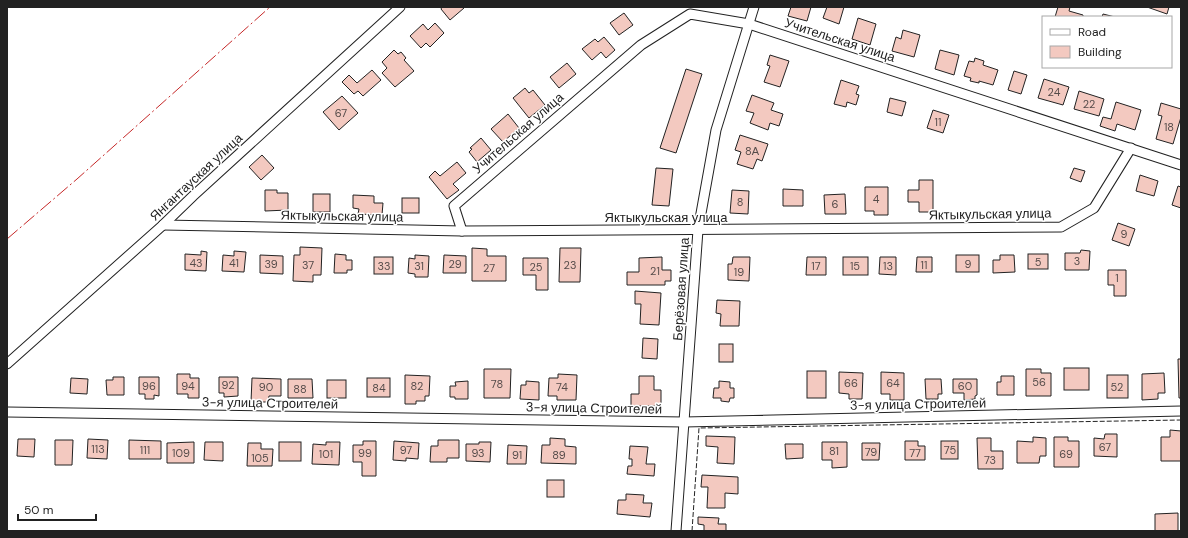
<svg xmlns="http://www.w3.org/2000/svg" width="1188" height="538" viewBox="0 0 1188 538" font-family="'DM Sans',sans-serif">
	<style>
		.building { fill: #f3c9c0; stroke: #222 }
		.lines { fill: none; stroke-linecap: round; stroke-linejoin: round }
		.street-casing { stroke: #222; stroke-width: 11 }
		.street { stroke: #fff; stroke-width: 9 }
		.fence { stroke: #222; stroke-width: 1; stroke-dasharray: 5 2; stroke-linecap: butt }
		.power { stroke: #c62828; stroke-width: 1; stroke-dasharray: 14 3 2 3; stroke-linecap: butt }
		.labels { text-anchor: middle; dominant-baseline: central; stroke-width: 3; stroke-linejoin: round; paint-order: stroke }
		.number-label { font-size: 11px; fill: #564c4a }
		.street-label { font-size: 13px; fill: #222; stroke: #fff }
	</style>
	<rect width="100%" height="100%" fill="#fff"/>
	<!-- building -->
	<g class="building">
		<polygon points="442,7 463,7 464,8 450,20 441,9"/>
		<polygon points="791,7 811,7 807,21 788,16"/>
		<polygon points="827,7 844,7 839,24 823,18"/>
		<polygon points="1058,7 1070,7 1069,11 1083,15 1083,17 1055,17"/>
		<polygon points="1147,7 1169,7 1167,14"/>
		<polygon points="624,13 633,25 619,35 610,23"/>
		<polygon points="1103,14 1115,17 1102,17"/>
		<polygon points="858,18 876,24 870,45 852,39"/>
		<polygon points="435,23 444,33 430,47 426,43 421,48 410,36 423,24 428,30"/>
		<polygon points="903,30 920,35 914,57 892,51 896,37 901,39"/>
		<polygon points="604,37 615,50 606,58 601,52 592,60 582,49 595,39 598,42"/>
		<polygon points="394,50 398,54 401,52 406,58 404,60 414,71 395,87 382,73 387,68 382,62"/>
		<polygon points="940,50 959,55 954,75 935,69"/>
		<polygon points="770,55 789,61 780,87 764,82 770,66 767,65"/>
		<polygon points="975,58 984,61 983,65 998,70 993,85 979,81 979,83 970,81 971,78 964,76 969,61 974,62"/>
		<polygon points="567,63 576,74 559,88 550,77"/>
		<polygon points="686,69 702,74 676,153 660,148"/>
		<polygon points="372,70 381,80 363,96 358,91 354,94 342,82 349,75 357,83"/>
		<polygon points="1014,71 1027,75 1021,94 1008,90"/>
		<polygon points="1044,79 1069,87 1063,105 1038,98"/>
		<polygon points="841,80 859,86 856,94 859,95 856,105 847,102 846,107 834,104"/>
		<polygon points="525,88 529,93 533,90 545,105 529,118 513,98"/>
		<polygon points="1079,91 1104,99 1099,116 1074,109"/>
		<polygon points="752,95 774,103 771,110 783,114 779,126 770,123 768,130 750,123 754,113 746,111"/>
		<polygon points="342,96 358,113 339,130 323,112"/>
		<polygon points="890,98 906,102 902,116 887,112"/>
		<polygon points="1116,102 1141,110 1135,130 1117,124 1115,131 1100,126 1103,117 1111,119"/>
		<polygon points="1161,103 1181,109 1181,117 1173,144 1156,139 1162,116 1158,115"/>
		<polygon points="933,110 949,115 943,133 927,128"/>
		<polygon points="508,114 519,128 503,142 491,129"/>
		<polygon points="740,135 768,144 762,161 757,159 753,169 737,164 741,152 735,150"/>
		<polygon points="481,138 491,150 477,162 469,152 472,149 470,148"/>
		<polygon points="262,155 274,168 261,180 249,167"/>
		<polygon points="457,162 466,173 453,184 459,190 447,199 429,177 435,171 440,176"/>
		<polygon points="656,168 673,169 669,206 652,205"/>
		<polygon points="1074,168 1085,171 1081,182 1070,178"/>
		<polygon points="1140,175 1158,181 1154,196 1136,191"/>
		<polygon points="919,180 933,180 933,212 919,212 919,202 908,202 908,190 919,190"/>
		<polygon points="1178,186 1181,187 1181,208 1172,205"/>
		<polygon points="865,187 888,187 888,215 874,215 874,211 865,211"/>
		<polygon points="783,189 803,190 803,206 783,206"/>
		<polygon points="265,190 277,190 277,193 288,193 288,210 265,211"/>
		<polygon points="732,190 749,191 748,214 730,213"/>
		<rect x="313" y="194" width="17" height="18"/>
		<polygon points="845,194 846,214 825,214 824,195"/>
		<polygon points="353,195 374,196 374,203 383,203 382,215 358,214 359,209 353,208"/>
		<rect x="402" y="198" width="17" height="15"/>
		<polygon points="1118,223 1135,229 1129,246 1112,240"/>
		<polygon points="300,247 322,248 321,275 313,275 313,282 293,281 294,255 300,255"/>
		<polygon points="472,248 487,249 487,256 506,256 506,281 472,281"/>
		<polygon points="560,248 581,248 580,282 559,282"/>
		<polygon points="1081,250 1090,251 1089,270 1065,270 1065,253 1080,253"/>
		<polygon points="201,251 207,252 206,271 185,270 185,254 201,255"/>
		<polygon points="234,251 246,252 244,272 222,271 223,255 234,256"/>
		<polygon points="335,254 346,255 346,260 352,260 352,270 347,270 347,273 334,273"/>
		<rect x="1028" y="254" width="20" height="15"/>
		<polygon points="260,255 283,256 283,274 260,273"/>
		<polygon points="415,255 429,256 428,277 415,277 415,274 408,273 409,258 415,259"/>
		<polygon points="444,255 466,256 466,273 443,273"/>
		<rect x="956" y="255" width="23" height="17"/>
		<polygon points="1000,255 1014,255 1015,272 993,273 993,260 1000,260"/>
		<rect x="374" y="257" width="19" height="17"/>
		<polygon points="662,257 662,270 671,270 671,281 665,281 665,285 627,285 627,272 639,272 639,258"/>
		<polygon points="733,257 750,257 749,281 728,280 728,264 732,264"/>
		<polygon points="807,257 826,257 826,275 806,275"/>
		<rect x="843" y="257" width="25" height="18"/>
		<polygon points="880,257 896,257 896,275 879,274"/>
		<polygon points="917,257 932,257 932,272 916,272"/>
		<polygon points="523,258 548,258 548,290 536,290 536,275 523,275"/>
		<polygon points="1108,270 1126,270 1126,296 1114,296 1114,285 1108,285"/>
		<polygon points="635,291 661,293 659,325 640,324 641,304 635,304"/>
		<polygon points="717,300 740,301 739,326 720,326 721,314 716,313"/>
		<polygon points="643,338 658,339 657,359 642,358"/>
		<rect x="719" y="344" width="14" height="18"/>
		<polygon points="1178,359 1181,359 1181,398 1179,398"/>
		<rect x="1064" y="368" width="25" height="22"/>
		<polygon points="484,369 511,369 510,398 484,398"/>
		<polygon points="1026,369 1041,369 1041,373 1051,373 1051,396 1026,396"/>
		<rect x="807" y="371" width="19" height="27"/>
		<polygon points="839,372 863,373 862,399 849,399 849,394 839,393"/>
		<polygon points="881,372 904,373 904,400 890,400 890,394 881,394"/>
		<polygon points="1164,373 1165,393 1158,393 1158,399 1142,400 1142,374"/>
		<polygon points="177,374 190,374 190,378 199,378 199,398 188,398 188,394 177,394"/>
		<polygon points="558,374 577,375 576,400 557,400 557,396 548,396 549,378 558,378"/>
		<polygon points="405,375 430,376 429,396 425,396 425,401 416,401 416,404 405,404"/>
		<rect x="1107" y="375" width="21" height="23"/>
		<polygon points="639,376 654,376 654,390 661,390 661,406 631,406 631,394 639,394"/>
		<polygon points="1001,376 1014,376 1014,395 997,395 997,382 1001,382"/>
		<polygon points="113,377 124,377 124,395 107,395 106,380 113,380"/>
		<polygon points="139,377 159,377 159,396 154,395 154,399 145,399 145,394 139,394"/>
		<polygon points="219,377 238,377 238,396 224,397 224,393 219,393"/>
		<polygon points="71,378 88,379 87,394 70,393"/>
		<polygon points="252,378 281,379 281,396 269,396 268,402 251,402"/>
		<rect x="367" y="378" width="23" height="19"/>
		<polygon points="288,379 312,379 313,398 288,398"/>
		<polygon points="925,379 941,379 942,394 938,394 938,399 926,399"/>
		<polygon points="953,379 977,379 977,395 975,396 975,399 964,400 964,393 953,393"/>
		<rect x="327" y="380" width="19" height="18"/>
		<polygon points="468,381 468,399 455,399 455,397 450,397 450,386 456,386 455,382"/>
		<polygon points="526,381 539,382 539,400 520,399 521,385 526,385"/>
		<polygon points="719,381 730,382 730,388 734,388 734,398 730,398 729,402 721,401 721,398 713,398 714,388 719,388"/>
		<polygon points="1170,430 1181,431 1181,461 1161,461 1161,437 1170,437"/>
		<polygon points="1105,434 1117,434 1117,457 1094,456 1094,438 1104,439"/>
		<polygon points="706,436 735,437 734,464 717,463 718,447 706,446"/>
		<polygon points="1033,437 1046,438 1046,456 1040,456 1039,463 1017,463 1017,441 1033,442"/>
		<polygon points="1054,437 1068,437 1068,441 1079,441 1079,467 1054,467"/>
		<polygon points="550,438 565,439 565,446 576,447 576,464 541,463 542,445 550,445"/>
		<polygon points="977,438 991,438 991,451 1003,451 1003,469 978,469"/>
		<polygon points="18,439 35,439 34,457 17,456"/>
		<polygon points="88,439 108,440 107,459 87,458"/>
		<polygon points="55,440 73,440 72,465 55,465"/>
		<polygon points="129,440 161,441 161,459 129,459"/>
		<polygon points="438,440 459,440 459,458 447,458 447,462 430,462 431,446 438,446"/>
		<polygon points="363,441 376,441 376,476 362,476 362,462 353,462 353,445 363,445"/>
		<polygon points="394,441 419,443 418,459 406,458 406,461 393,460"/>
		<polygon points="905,441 918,441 918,446 925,446 925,460 905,460"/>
		<rect x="941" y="441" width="17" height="18"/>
		<polygon points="194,442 194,463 167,463 167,443"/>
		<polygon points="205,442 223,442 223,461 204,460"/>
		<rect x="279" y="442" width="22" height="19"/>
		<polygon points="326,442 340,442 339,465 312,464 313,444 326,445"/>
		<polygon points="479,442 491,442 490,462 466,461 466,444 479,444"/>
		<polygon points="822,442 847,442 847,467 832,468 832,460 822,460"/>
		<polygon points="248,443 261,443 261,449 273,449 272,466 247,466"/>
		<polygon points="862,443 880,443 879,460 862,460"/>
		<polygon points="785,444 803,444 803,458 786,459"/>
		<polygon points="508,445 527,446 526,464 507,464"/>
		<polygon points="630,446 648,447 646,464 655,464 654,476 627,474 628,466 632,466 632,459 629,459"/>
		<polygon points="702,475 738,477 738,494 725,493 725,508 707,508 708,487 701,487"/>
		<rect x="547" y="480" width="17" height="17"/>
		<polygon points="626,494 644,495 643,503 652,503 650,517 617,514 618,500 626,500"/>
		<polygon points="1178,513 1178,531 1155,531 1155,514"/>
		<polygon points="698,517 719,518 718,524 726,524 726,531 704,531 704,525 698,524"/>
	</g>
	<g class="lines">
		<defs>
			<g id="street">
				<polyline points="163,225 462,231 1061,227 1094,208 1131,148"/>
				<polyline points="462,231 454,206 641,45 690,14 749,24 1181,165"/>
				<polyline points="7,364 163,225 193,196 400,7"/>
				<polyline points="7,412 684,422 1181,411"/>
				<polyline points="676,531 698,230 716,130 754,7"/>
			</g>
		</defs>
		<!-- street casing -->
		<use href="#street" class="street-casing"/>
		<!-- street -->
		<use href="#street" class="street"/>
		<!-- fence -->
		<polyline class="fence" points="692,531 699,428 1181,420"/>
		<!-- power -->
		<polyline class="power" points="7,239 77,179 270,7"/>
	</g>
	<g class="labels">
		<!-- number labels -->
		<g class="number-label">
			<text x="1054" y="92">24</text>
			<text x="1089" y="104">22</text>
			<text x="341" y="113">67</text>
			<text x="938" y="122">11</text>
			<text x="1169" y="127">18</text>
			<text x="752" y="151">8А</text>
			<text x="876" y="199">4</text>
			<text x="740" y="202">8</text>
			<text x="835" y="204">6</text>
			<text x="1124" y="234">9</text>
			<text x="1077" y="261">3</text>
			<text x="1038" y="262">5</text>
			<text x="196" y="263">43</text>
			<text x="234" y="263">41</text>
			<text x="271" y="264">39</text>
			<text x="455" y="264">29</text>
			<text x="968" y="264">9</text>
			<text x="308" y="265">37</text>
			<text x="570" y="265">23</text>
			<text x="924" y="265">11</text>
			<text x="384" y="266">33</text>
			<text x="419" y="266">31</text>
			<text x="816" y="266">17</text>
			<text x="855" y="266">15</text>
			<text x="888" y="266">13</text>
			<text x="536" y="267">25</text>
			<text x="489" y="268">27</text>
			<text x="655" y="271">21</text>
			<text x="739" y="272">19</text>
			<text x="1117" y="278">1</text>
			<text x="1039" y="382">56</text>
			<text x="851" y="383">66</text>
			<text x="893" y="383">64</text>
			<text x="497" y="384">78</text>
			<text x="228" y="385">92</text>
			<text x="149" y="386">96</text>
			<text x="188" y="386">94</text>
			<text x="417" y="386">82</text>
			<text x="965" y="386">60</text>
			<text x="266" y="387">90</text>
			<text x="562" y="387">74</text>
			<text x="1117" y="387">52</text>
			<text x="379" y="388">84</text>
			<text x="300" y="389">88</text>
			<text x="1105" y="447">67</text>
			<text x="98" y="449">113</text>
			<text x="145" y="450">111</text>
			<text x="406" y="450">97</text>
			<text x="950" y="450">75</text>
			<text x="834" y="451">81</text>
			<text x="871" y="452">79</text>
			<text x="181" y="453">109</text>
			<text x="365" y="453">99</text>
			<text x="478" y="453">93</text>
			<text x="915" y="453">77</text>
			<text x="326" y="454">101</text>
			<text x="1066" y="454">69</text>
			<text x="517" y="455">91</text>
			<text x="559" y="455">89</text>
			<text x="260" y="458">105</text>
			<text x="990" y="460">73</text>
		</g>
		<!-- street labels -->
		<g class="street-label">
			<text transform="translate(840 40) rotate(18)">Учительская улица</text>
			<text transform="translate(518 133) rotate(-41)">Учительская улица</text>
			<text transform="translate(196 177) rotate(-43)">Янгантауская улица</text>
			<text transform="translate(990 214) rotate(-1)">Яктыкульская улица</text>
			<text transform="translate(342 216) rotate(1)">Яктыкульская улица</text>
			<text x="666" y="217">Яктыкульская улица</text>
			<text transform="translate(681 289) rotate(-86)">Берёзовая улица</text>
			<text transform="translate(270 403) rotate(1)">3-я улица Строителей</text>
			<text transform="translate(918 404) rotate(-1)">3-я улица Строителей</text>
			<text transform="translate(594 408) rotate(1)">3-я улица Строителей</text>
		</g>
	</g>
	<!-- border -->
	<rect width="1188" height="538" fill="none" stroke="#222222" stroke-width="16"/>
	<!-- legend -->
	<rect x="1042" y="16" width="130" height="52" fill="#ffffff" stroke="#a7a7a7"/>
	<rect x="1050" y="29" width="20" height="6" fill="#ffffff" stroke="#a7a7a7"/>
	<text x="1078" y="36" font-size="12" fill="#222222">Road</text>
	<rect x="1050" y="46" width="20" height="12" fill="#f3c9c0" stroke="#a7a7a7"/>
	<text x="1078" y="56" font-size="12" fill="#222222">Building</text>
	<!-- scale -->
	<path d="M18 514v6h78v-6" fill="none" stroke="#222222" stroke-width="2"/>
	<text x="24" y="514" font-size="12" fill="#222222" stroke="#ffffff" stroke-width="3" paint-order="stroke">50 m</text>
</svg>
